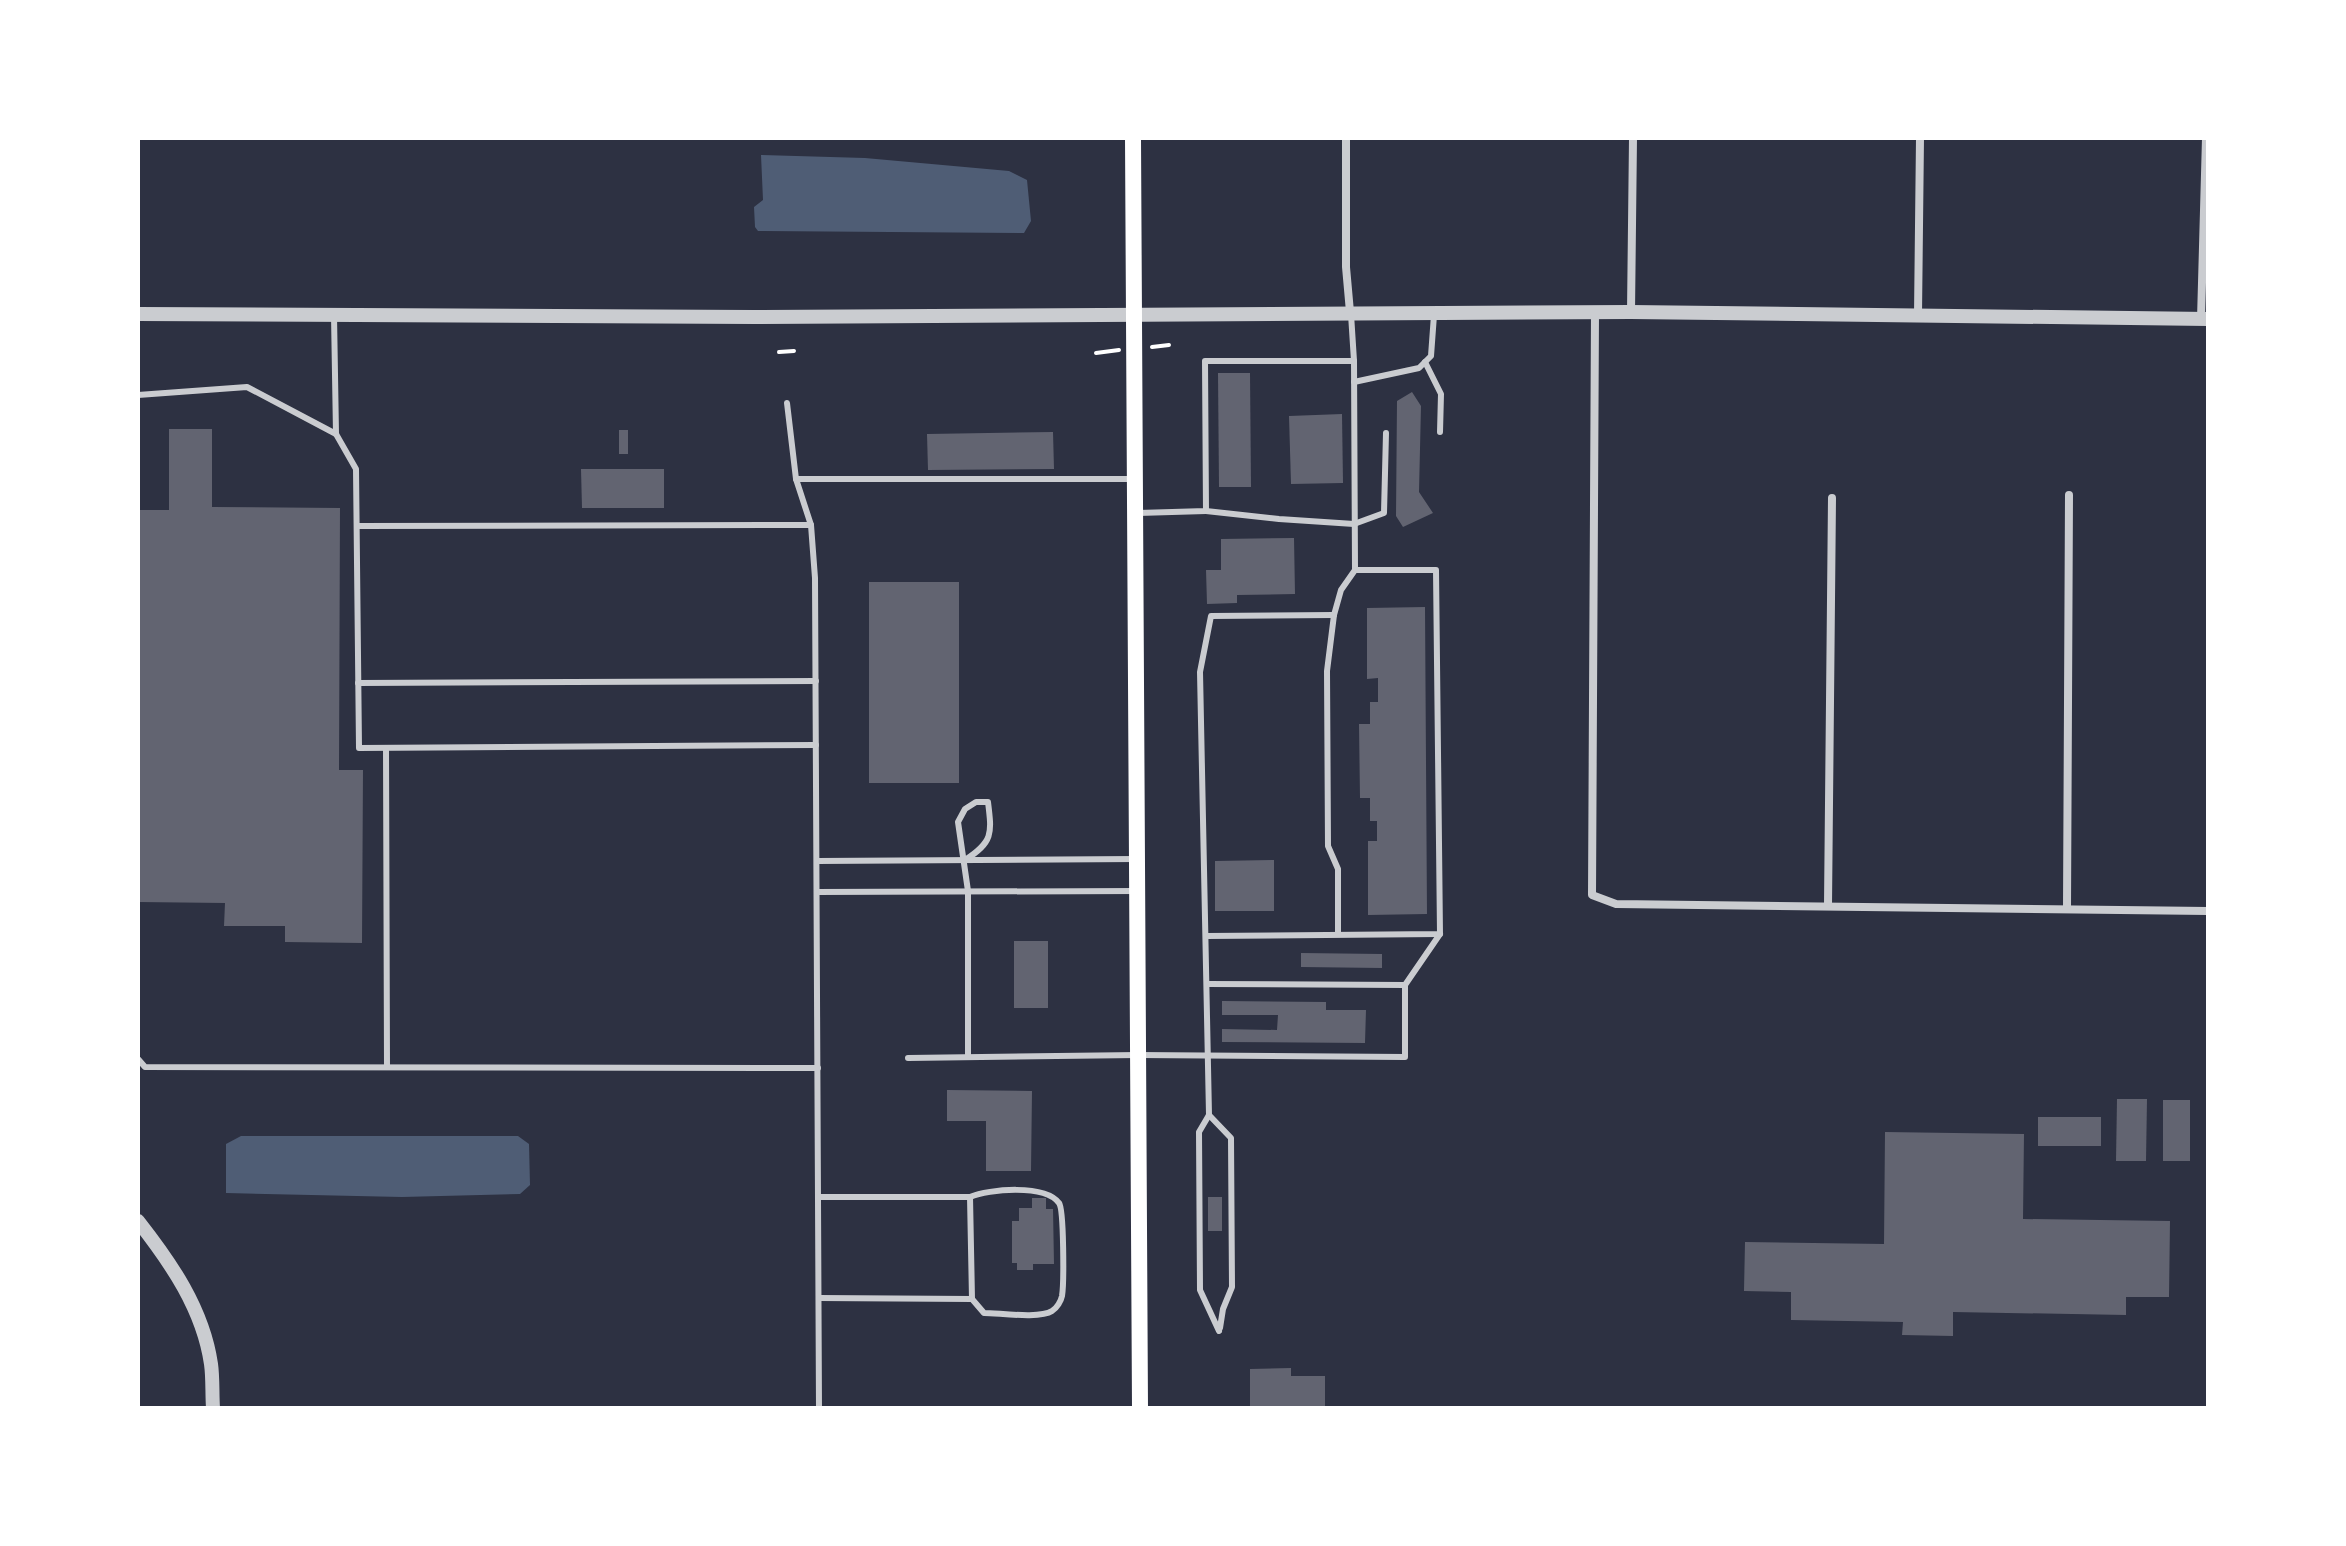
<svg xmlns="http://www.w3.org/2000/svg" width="2346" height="1546" viewBox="0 0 2346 1546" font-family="'DM Sans',sans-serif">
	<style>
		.water { fill: #4f5d75 }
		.building { fill: #626471 }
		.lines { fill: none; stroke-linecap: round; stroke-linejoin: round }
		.path { stroke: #fff; stroke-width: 4 }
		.service { stroke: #caccd0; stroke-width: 6 }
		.minor { stroke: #caccd0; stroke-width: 8 }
		.tertiary { stroke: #caccd0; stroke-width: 14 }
		.secondary { stroke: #fff; stroke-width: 16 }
	</style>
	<rect width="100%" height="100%" fill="#2d3142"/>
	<!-- water -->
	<g class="water">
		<polygon points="761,155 865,158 1009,171 1027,180 1031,221 1024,233 758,231 755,227 754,207 763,200"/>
		<polygon points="241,1136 518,1136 529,1144 530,1185 520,1194 402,1197 226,1193 226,1144"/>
	</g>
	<!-- building -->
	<g class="building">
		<polygon points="1218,373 1250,373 1251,487 1219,487"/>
		<polygon points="1412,392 1421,406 1419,492 1433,513 1403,527 1396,516 1397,401"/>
		<polygon points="1342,414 1343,483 1291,484 1289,416"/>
		<polygon points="169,429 212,429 212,507 340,508 339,770 363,770 362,943 285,942 285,926 224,926 225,903 138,902 138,510 169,510"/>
		<rect x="619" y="430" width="9" height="24"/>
		<polygon points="1053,432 1054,469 928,470 927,434"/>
		<polygon points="581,469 664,469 664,508 582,508"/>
		<polygon points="1294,538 1295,594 1237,595 1237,603 1207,604 1206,570 1221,570 1221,539"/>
		<rect x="869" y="582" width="90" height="201"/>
		<polygon points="1425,607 1427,914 1368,915 1368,841 1377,841 1377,821 1370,821 1370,798 1360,798 1359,724 1370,724 1370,702 1378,702 1378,678 1367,679 1367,608"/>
		<polygon points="1274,860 1274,911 1215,911 1215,861"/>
		<rect x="1014" y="941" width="34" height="67"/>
		<polygon points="1301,953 1382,954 1382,968 1301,967"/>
		<polygon points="1222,1001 1326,1002 1326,1010 1366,1010 1365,1043 1222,1042 1222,1029 1277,1030 1278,1015 1222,1015"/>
		<polygon points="947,1090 1032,1091 1031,1171 986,1171 986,1121 947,1121"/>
		<polygon points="2117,1099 2147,1099 2146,1161 2116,1161"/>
		<rect x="2163" y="1100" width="27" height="61"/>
		<rect x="2038" y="1117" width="63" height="29"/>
		<polygon points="1885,1132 2024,1134 2023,1219 2170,1221 2169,1297 2126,1297 2126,1315 1953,1312 1953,1336 1902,1335 1903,1322 1791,1320 1791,1292 1744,1291 1745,1242 1884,1244"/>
		<rect x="1208" y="1197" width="14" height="34"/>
		<polygon points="1032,1198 1046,1198 1046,1209 1053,1209 1054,1264 1033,1264 1033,1270 1017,1270 1017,1263 1012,1263 1012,1221 1019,1221 1019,1208 1032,1208"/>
		<polygon points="1291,1368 1291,1376 1325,1376 1325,1408 1250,1408 1250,1369"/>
	</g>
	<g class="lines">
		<!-- path -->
		<g class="path">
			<polyline points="1152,347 1169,345"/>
			<polyline points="779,352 794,351"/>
			<polyline points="1096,353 1119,350"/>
		</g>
		<!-- service -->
		<g class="service">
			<polyline points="334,315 336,434 356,469 359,748 816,745"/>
			<polyline points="1425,362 1441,394 1440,432"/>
			<polyline points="1354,382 1419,368 1431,356 1434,315"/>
			<polyline points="138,395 247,387 336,434"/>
			<polyline points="787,403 796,479 811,525 815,578 819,1408"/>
			<polyline points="796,479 1135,479"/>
			<polyline points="1206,511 1279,519 1354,524 1384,513 1386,433"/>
			<polyline points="1138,513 1206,511 1205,361 1354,361"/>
			<polyline points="357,526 811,525"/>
			<polyline points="358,683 816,681"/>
			<polyline points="386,748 387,1067"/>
			<path d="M 965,860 C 993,842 992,834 988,802 L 976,802 L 965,809 L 958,822 L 968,891 L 968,1057"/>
			<polyline points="817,861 1137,859"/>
			<polyline points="817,892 1137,891"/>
			<polyline points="1338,934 1338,869 1328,846 1327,671 1334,615 1341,590 1355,570 1354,361 1351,314"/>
			<polyline points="1206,936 1440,934 1436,570 1355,570"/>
			<polyline points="1405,985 1440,934"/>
			<polyline points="908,1058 1138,1055 1405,1057 1405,985 1207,984"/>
			<polyline points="138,1059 145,1067 818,1068"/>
			<polyline points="1209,1115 1231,1138 1232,1287 1223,1309 1220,1328"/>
			<polyline points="818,1197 970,1197 972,1299 819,1298"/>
			<path d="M 970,1197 C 989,1189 1045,1184 1059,1203 C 1064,1209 1064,1284 1062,1296 C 1061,1301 1057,1308 1052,1311 C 1040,1319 999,1313 984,1313 L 972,1299"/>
			<polyline points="1219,1331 1200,1290 1199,1132 1209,1115 1200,672 1211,616 1334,615"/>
		</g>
		<!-- minor -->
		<g class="minor">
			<polyline points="1346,138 1346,267 1350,312"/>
			<polyline points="1595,312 1592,895 1616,904 2208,911"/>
			<polyline points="1631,312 1633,138"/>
			<polyline points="1918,315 1920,138"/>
			<polyline points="2201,319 2206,138"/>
			<polyline points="1828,905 1832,498"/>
			<polyline points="2067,909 2069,495"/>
		</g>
		<!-- tertiary -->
		<g class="tertiary">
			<polyline points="138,314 753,317 1631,312 2208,319"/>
			<path d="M 138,1221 C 171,1263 203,1309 211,1364 C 213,1378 212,1394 213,1408"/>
		</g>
		<!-- secondary -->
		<polyline class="secondary" points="1133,138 1140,1408"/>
	</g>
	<!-- border -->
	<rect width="2346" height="1546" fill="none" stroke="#ffffff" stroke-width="280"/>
</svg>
